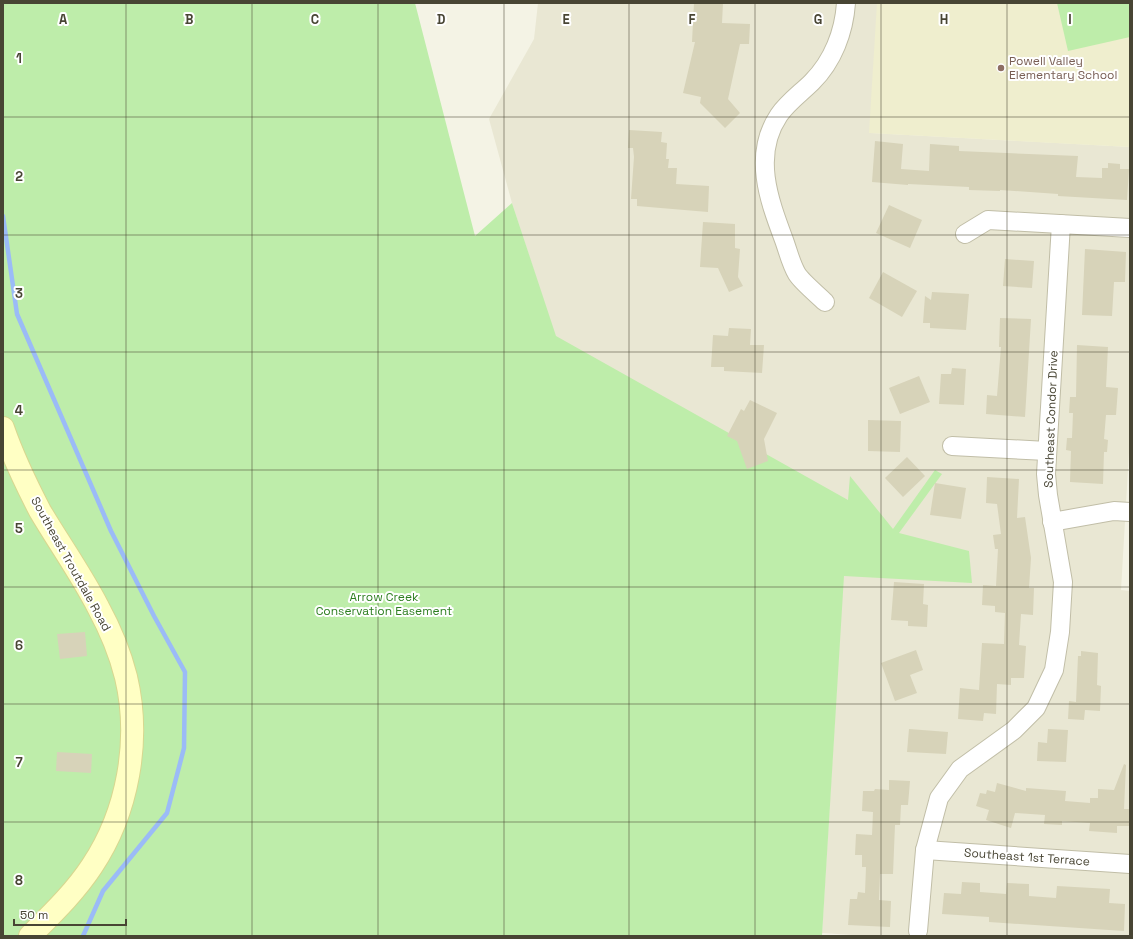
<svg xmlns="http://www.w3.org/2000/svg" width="1133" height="939" viewBox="0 0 1133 939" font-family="'Space Grotesk',sans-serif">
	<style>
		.residential { fill: #e9e7d3 }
		.education { fill: #efeece }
		.green { fill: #beedaa }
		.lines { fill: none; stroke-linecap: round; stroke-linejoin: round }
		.stream { stroke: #9bbbf7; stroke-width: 4.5 }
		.building { fill: #d7d3b9 }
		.street-casing { stroke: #c1bea7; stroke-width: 20 }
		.secondary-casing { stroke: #d8d790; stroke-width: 24 }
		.street { stroke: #fff; stroke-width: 18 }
		.secondary { stroke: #ffffc4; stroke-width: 22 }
		.grid { fill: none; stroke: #484534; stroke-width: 1; stroke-opacity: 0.55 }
		.education-dot { fill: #8d6e63; stroke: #fff; stroke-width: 1.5 }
		.labels { text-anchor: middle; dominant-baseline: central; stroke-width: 4; stroke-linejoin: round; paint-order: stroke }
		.education-label { font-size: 12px; fill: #785e54; stroke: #fff; text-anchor: start }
		.street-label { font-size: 12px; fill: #484534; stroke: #fff }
		.park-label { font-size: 12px; fill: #2e7f21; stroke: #fff }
		.grid-label { font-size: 13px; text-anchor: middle; font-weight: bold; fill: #484534; stroke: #fff; stroke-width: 4; stroke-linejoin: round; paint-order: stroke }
	</style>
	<rect width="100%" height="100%" fill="#f4f3e5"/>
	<!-- residential -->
	<polygon class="residential" points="538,3 879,3 871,133 1130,147 1130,435 1121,590 1130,591 1130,936 867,936 822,933 847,514 607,496 512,203 489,119 534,39"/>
	<!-- education -->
	<polygon class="education" points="877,3 1130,3 1130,147 869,133"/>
	<!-- green -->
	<g class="green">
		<polygon points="3,3 415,3 475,236 512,203 556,336 848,500 850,476 893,529 935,470 942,474 899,533 969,551 972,583 844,576 822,936 3,936"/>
		<polygon points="1057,3 1130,3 1130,37 1068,51"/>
	</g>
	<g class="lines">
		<!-- stream -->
		<polyline class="stream" points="3,216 17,314 111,531 154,616 185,672 184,748 167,813 103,891 83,936"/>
	</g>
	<!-- building -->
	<g class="building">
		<polygon points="694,3 723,3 722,23 750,24 749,44 740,44 728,99 740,113 725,128 700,103 701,97 683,93 695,42 692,42"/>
		<polygon points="629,130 662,132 661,142 667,143 666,159 669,159 668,168 677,168 676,184 709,186 708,212 637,206 637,199 631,199 634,157 633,148 628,148"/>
		<polygon points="875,141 903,144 901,169 929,171 930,144 959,146 959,151 1078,156 1076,177 1102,178 1102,168 1108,168 1108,163 1120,164 1120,169 1129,169 1127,200 1058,196 1058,194 1000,190 1000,191 969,190 969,187 908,184 908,185 872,182"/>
		<polygon points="889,205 922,220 910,248 876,233"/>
		<polygon points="703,222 735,224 735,248 740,249 738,277 743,286 729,292 718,268 700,267"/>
		<polygon points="1085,249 1126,252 1125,282 1114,282 1112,316 1082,315"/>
		<polygon points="1005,259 1034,261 1032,288 1003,286"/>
		<polygon points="883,272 917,291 902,317 869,298"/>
		<polygon points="932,292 969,294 966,330 930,328 930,323 923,323 925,296 931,300"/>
		<polygon points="1000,318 1031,319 1025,417 986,414 987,395 997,396 1001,347 999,347"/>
		<polygon points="729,328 751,329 750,345 764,345 762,373 724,371 724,367 711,367 713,335 728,336"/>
		<polygon points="1077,345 1108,347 1106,387 1118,388 1116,415 1106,415 1104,439 1108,440 1107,452 1104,452 1103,484 1070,482 1071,451 1066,450 1067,438 1072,438 1073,413 1069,413 1070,397 1076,397"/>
		<polygon points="952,368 966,369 964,405 939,404 941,374 951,374"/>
		<polygon points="919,376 930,402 900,414 889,388"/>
		<polygon points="750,400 777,413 764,439 768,461 747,469 737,441 727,436 741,409 744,411"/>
		<polygon points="868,420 901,421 900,452 868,451"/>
		<polygon points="907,457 925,476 903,497 885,478"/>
		<polygon points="987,477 1019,479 1017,518 1025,517 1031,558 1029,588 1034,588 1033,615 1021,614 1019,645 1026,646 1024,678 1011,678 1011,685 997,684 996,714 984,713 983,721 958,719 960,688 979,690 982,643 1004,644 1005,613 995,612 995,606 982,605 983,585 996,586 998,549 995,549 993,535 1001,534 997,504 986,503"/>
		<polygon points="935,483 966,488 961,519 930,515"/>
		<polygon points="894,582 924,584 923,604 928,605 927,627 908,626 908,621 891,620"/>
		<polygon points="85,632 87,656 60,659 57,634"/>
		<polygon points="916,650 923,670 910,675 917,693 895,701 881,663"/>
		<polygon points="1081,651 1098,653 1097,685 1101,686 1100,711 1085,710 1084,720 1068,719 1069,701 1076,702 1078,656 1081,656"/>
		<polygon points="909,729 948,732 946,754 907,752"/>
		<polygon points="1048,729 1068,730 1066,762 1037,761 1038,742 1047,743"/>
		<polygon points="57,752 92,754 91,773 56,771"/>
		<polygon points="1124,764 1126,765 1124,809 1130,809 1130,826 1117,826 1117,833 1089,831 1090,823 1062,821 1062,825 1044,824 1045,815 1015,813 1011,828 986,820 989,810 976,806 980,793 986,794 987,790 995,792 997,783 1026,791 1026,788 1066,791 1065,801 1090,803 1090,798 1098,798 1098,789 1114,790"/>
		<polygon points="889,780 910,781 908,805 901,805 900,825 895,825 893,874 880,874 879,900 891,901 890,927 848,925 850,899 857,899 858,892 865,893 866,867 862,867 862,855 855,855 856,834 872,835 873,812 862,811 863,791 874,791 875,789 889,790"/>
		<polygon points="962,882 980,883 980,892 1006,894 1007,883 1029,884 1029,896 1056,898 1057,886 1110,889 1109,903 1125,904 1124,931 989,922 989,917 942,914 944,893 961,894"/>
	</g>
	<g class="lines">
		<defs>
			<g id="street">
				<polyline points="965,234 988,220 1130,228"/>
				<path d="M 825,302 C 818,295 802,282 797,274 C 791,264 788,251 784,240 C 769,200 752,155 779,115 C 788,102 801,93 812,82 C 833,61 844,32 846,3"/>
				<polyline points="952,446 1047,451"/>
				<polyline points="1052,522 1114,511 1130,512"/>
				<polyline points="925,850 1130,864"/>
				<polyline points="918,931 925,850 939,798 960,769 1014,730 1036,708 1054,670 1060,632 1063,582 1048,495 1046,474 1061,224"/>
			</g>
			<path id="secondary" d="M 3,428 C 13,457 26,484 40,511 C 59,543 81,574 98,607 C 110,629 120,653 126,677 C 141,740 128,812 92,866 C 75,892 52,914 30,936"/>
		</defs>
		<!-- street casing -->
		<use href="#street" class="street-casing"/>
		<!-- secondary casing -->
		<use href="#secondary" class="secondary-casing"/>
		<!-- street -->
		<use href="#street" class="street"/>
		<!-- secondary -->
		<use href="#secondary" class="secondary"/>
	</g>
	<!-- grid -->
	<path class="grid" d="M 126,3 L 126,936M 252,3 L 252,936M 378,3 L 378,936M 504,3 L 504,936M 629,3 L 629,936M 755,3 L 755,936M 881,3 L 881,936M 1007,3 L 1007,936M 3,117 L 1130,117M 3,235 L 1130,235M 3,352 L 1130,352M 3,470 L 1130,470M 3,587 L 1130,587M 3,704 L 1130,704M 3,822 L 1130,822"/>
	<!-- markers -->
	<circle class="education-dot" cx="1001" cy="68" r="4"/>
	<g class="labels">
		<!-- education labels -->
		<g class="education-label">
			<text x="1009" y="61">Powell Valley<tspan x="1009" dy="14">Elementary School</tspan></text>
		</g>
		<!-- street labels -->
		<g class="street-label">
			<text transform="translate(1051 419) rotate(-88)">Southeast Condor Drive</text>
			<text transform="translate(71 564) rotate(61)">Southeast Troutdale Road</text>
			<text transform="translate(1027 857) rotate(4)">Southeast 1st Terrace</text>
		</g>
		<!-- park labels -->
		<g class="park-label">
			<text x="384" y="597">Arrow Creek<tspan x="384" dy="14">Conservation Easement</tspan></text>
		</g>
	</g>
	<g class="grid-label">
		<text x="63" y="24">A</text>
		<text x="189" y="24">B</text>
		<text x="315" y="24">C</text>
		<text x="441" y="24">D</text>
		<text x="566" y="24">E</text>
		<text x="692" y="24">F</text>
		<text x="818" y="24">G</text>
		<text x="944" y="24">H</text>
		<text x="1070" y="24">I</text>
		<text x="19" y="63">1</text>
		<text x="19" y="181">2</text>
		<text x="19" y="298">3</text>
		<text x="19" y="415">4</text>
		<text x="19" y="533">5</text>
		<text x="19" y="650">6</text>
		<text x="19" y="767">7</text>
		<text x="19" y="885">8</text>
	</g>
	<!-- border -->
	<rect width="1133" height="939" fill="none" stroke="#484534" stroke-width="8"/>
	<!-- scale -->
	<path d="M14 919v6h112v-6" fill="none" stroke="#484534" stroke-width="2"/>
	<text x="20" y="919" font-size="12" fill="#484534" stroke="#ffffff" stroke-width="3" paint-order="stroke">50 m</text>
</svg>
